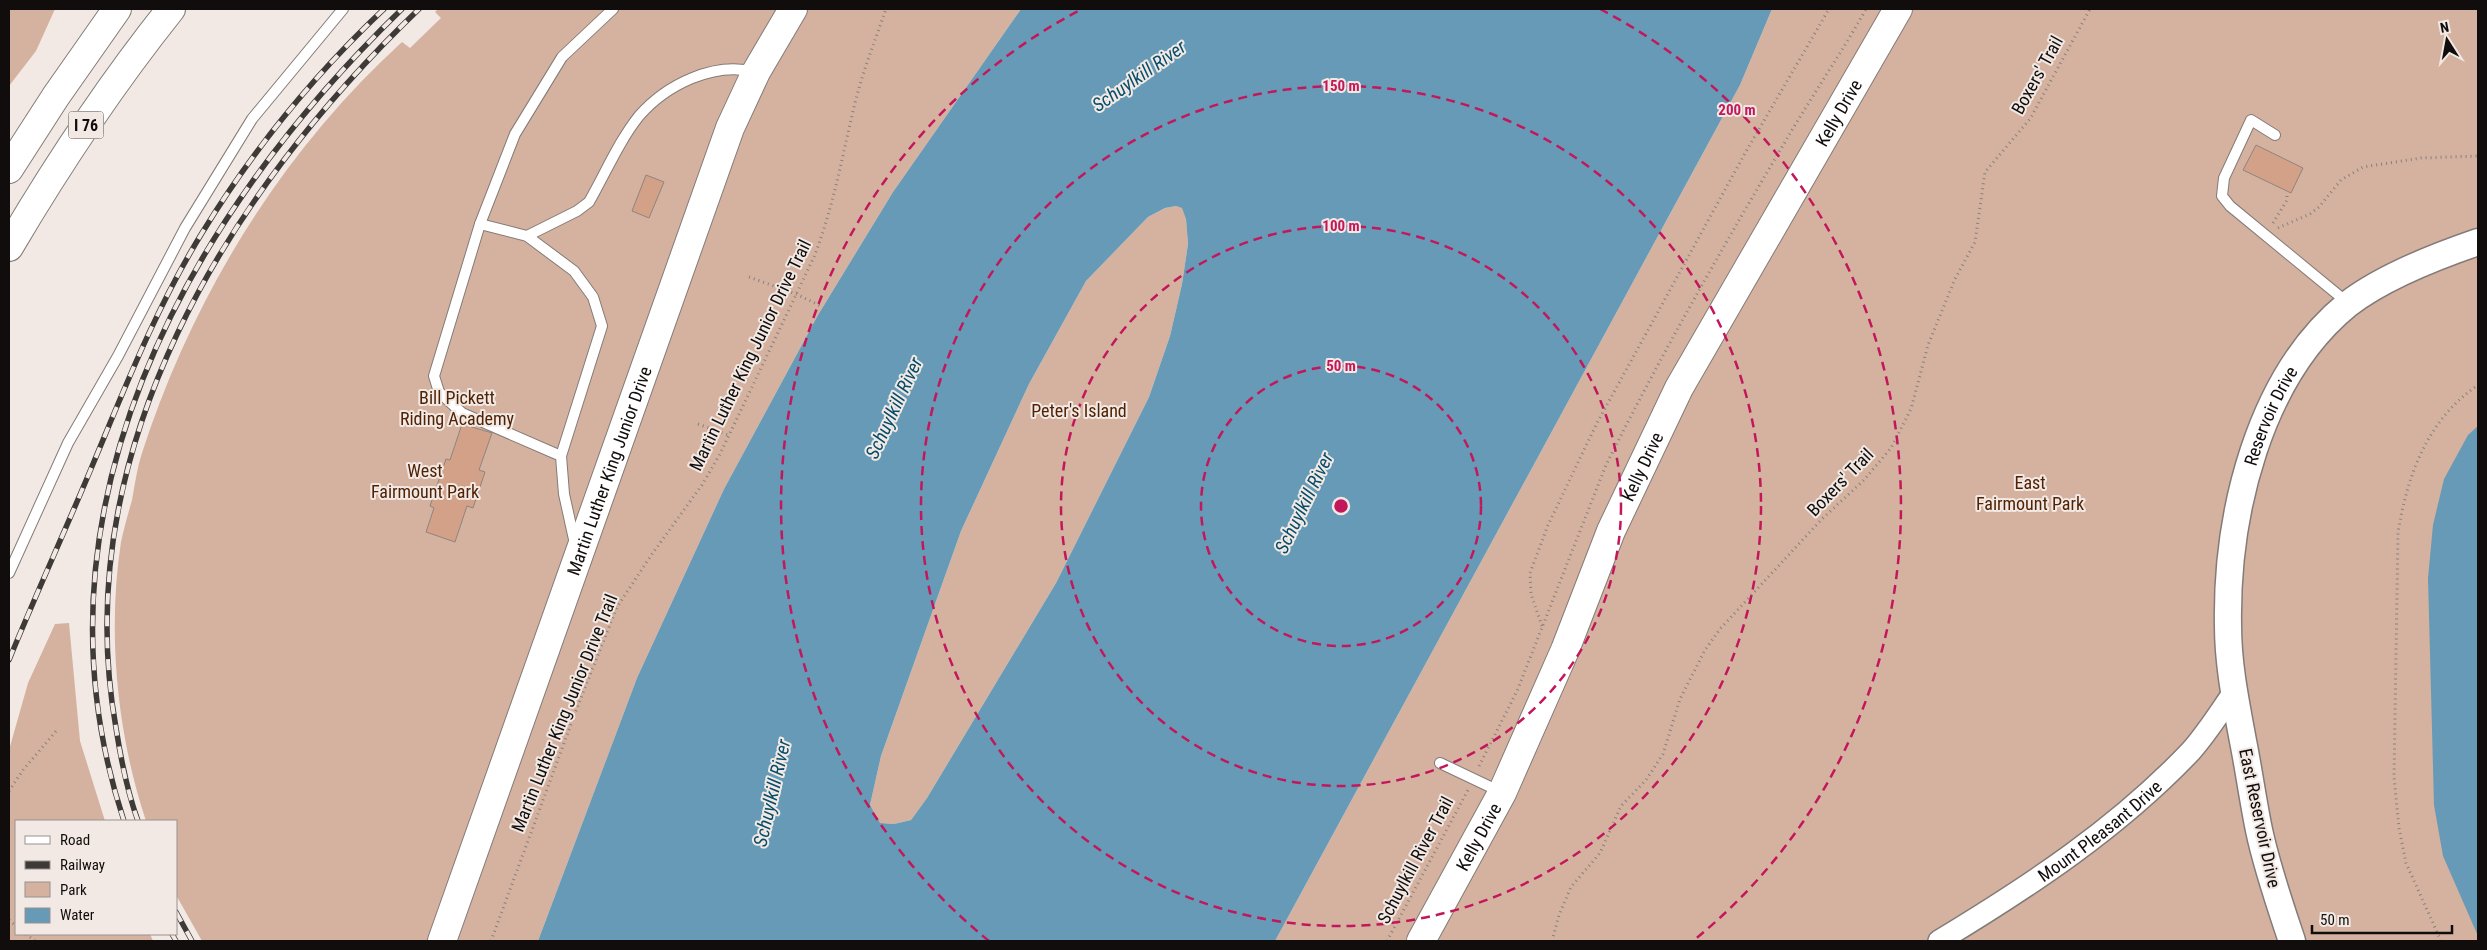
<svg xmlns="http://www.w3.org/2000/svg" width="2487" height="950" viewBox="0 0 2487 950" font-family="'Roboto Condensed',sans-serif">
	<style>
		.green { fill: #d5b2a0 }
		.water { fill: #669ab6; fill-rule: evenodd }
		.building { fill: #d2a187; stroke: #8d8581 }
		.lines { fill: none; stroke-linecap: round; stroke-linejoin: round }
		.service-casing { stroke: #837b77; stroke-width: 12 }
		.minor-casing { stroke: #837b77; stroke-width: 24 }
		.tertiary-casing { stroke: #837b77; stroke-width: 29 }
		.secondary-casing { stroke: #837b77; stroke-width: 30 }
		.primary-casing { stroke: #837b77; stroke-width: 30 }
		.motorway-casing { stroke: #837b77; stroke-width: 30 }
		.path { stroke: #86807d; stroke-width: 3; stroke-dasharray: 1 4; stroke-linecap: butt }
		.service { stroke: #fff; stroke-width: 10 }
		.minor { stroke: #fff; stroke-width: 21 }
		.tertiary { stroke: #fff; stroke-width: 26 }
		.secondary { stroke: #fff; stroke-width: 28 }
		.primary { stroke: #fff; stroke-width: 28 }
		.motorway { stroke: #fff; stroke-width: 28 }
		.rail-casing { stroke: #3e3a38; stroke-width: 5.5 }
		.rail { stroke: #f2e9e4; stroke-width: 4; stroke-dasharray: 11; stroke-linecap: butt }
		.ring { fill: none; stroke: #c2185b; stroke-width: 2.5; stroke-dasharray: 9 6 }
		.labels { text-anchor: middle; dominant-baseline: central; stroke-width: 4; stroke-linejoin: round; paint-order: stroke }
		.shield { fill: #f2e9e4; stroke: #544f4d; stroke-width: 1 }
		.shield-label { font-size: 16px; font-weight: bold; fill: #100d0c }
		.street-label { font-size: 18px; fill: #100d0c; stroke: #f2e9e4 }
		.park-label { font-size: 18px; fill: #502204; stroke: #f2e9e4 }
		.water-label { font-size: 19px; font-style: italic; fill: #054d6a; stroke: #f2e9e4 }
		.centre { fill: #c2185b; stroke: #f2e9e4; stroke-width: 2.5 }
		.ring-label { font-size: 15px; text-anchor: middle; font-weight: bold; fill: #c2185b; stroke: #f2e9e4; stroke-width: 4; stroke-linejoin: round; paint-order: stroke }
	</style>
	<rect width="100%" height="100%" fill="#f2e9e4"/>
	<!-- green -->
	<g class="green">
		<polygon points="9,9 55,9 36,51 9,86"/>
		<path d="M 438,9 L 1021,9 L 893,192 L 818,315 L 724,489 L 637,678 L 538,941 L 202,941 L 176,895 L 176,821 L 146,821 C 117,734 107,633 121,542 C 124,528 128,514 132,500 C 135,484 137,468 142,453 C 192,298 281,152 402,42 L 410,48 L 441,18 L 435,12 Z"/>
		<polygon points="1772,9 2478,9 2478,941 1275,941 1740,85"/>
		<polygon points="1176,206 1183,208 1186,219 1188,244 1182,284 1170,336 1149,397 1056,583 927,798 911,820 894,824 879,823 870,805 881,756 961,531 1029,384 1086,281 1148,217 1165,208"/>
		<polygon points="69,623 80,741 105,821 16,821 16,934 150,934 153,941 9,941 9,750 28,683 55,624"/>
	</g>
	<!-- water -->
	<g class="water">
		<path d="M 1021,9 L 1772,9 L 1740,85 L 1275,941 L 538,941 L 637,678 L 724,489 L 818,315 L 893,192 ZM 1176,206 L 1182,208 L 1186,219 L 1188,244 L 1182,284 L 1170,336 L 1149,397 L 1056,583 L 927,798 L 911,820 L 894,824 L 880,823 L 870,805 L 881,756 L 961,531 L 1029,384 L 1086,281 L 1148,217 L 1165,208 Z"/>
		<polygon points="2478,426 2478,936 2443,856 2434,805 2428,578 2433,525 2444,479 2468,435"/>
	</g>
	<!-- building -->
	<g class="building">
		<polygon points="2256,145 2303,168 2291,193 2243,170"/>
		<polygon points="646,175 664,182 649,218 632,211"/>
		<polygon points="462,424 492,433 479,470 485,472 473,508 467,506 455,542 426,532 434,508 430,506 446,459 450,460"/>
	</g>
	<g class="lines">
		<defs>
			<g id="service">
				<polyline points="2275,135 2251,120 2224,178 2222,196 2230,206 2348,303"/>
				<polyline points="480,224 515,134 562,57 613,9"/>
				<path d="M 527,236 L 577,211 L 589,202 C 605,174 619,141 639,116 C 666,85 714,61 755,72"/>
				<polyline points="561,456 462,413 439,392 434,376 480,224 527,236 574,271 593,297 602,326 561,456 564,494 575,544"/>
				<polyline points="9,573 68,443 118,356 185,228 252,119 343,9"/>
				<polyline points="1440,763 1501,792"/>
			</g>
			<g id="minor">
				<path id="s1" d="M 1939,941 C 2030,886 2118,828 2191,751 C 2207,733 2220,712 2234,692"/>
			</g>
			<g id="tertiary">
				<path id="s2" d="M 2292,941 C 2280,905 2267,868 2259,830 C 2253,801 2249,771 2243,741 C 2236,703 2228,665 2228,626 C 2226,516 2258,377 2348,304 C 2383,277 2437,256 2478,242"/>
			</g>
			<g id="secondary">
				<path id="s3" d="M 442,941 L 730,128 L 756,72 L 793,9"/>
			</g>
			<g id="primary">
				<path id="s4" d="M 1421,941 L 1502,793 L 1565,650 L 1611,531 L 1679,388 L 1898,9"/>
			</g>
			<g id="motorway">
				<polyline points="9,169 56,96 117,9"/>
				<path d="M 9,247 C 58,164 111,84 171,9"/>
			</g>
		</defs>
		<!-- service casing -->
		<use href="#service" class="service-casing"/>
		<!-- minor casing -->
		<use href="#minor" class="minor-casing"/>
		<!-- tertiary casing -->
		<use href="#tertiary" class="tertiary-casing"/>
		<!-- secondary casing -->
		<use href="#secondary" class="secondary-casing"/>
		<!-- primary casing -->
		<use href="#primary" class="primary-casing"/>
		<!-- motorway casing -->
		<use href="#motorway" class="motorway-casing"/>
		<!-- path -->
		<g class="path">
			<polyline points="2273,223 2287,200 2287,195"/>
			<polyline points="2278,228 2310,214 2319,207 2341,180 2363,167 2421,158 2478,156"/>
			<polyline points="749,277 796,294 823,307"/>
			<polyline points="698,424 728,435"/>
			<polyline points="1542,626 1531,594 1530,573 1548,525 1597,423 1744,155 1829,9"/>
			<path d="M 1479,766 L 1517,691 L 1606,465 C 1661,355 1722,248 1785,142 C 1811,97 1841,54 1866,9"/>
			<polyline points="9,791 23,770 57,730"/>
			<polyline points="9,920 16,926"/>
			<polyline points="26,934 35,941"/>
			<path d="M 491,941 L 577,708 L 617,607 L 652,554 L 702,485 L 720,454 L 814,257 C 833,208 842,158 854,107 C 862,73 875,41 886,9"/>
			<polyline points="1387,941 1468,790"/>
			<polyline points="1552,941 1559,915 1571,887 1600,853 1621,806 1646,780 1663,754 1680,699 1705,650 1720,629 1822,519 1864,480 1891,448 1911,409 1928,345 1955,279 1975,242 1985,172 2030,119 2090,9"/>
			<path d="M 2441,941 L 2406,863 L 2399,828 L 2394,777 L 2398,533 C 2407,475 2428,419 2478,385"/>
		</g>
		<!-- service -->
		<use href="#service" class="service"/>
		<!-- minor -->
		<use href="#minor" class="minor"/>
		<!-- tertiary -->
		<use href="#tertiary" class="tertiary"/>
		<!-- secondary -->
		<use href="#secondary" class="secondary"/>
		<!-- primary -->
		<use href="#primary" class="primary"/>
		<!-- motorway -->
		<use href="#motorway" class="motorway"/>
		<defs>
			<g id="rail">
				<path d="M 9,660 C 36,594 66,529 93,464 C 126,385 157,306 202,233 C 252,151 314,75 384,9"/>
				<path d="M 124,821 C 22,513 184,220 402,9"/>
				<path d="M 138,821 C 127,791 121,760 116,728 C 67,452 227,193 419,9"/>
				<polyline points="176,912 192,941"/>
				<polyline points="172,934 176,941"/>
			</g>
		</defs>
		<!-- rail casing -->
		<use href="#rail" class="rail-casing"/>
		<!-- rail -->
		<use href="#rail" class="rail"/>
	</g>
	<!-- distance rings -->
	<g class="ring">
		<circle cx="1341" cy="506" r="140"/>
		<circle cx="1341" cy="506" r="280"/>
		<circle cx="1341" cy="506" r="420"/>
		<path d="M989 941A560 560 0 0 1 1082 9M1600 9A560 560 0 0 1 1693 941"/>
	</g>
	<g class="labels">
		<!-- shield labels -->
		<rect class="shield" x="68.5" y="111.5" width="35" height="27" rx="4"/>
		<g class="shield-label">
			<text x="86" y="125">I 76</text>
		</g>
		<!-- street labels -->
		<g class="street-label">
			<text transform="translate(2037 75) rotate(-61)">Boxers' Trail</text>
			<text stroke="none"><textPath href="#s4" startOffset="929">Kelly Drive</textPath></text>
			<text transform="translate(750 355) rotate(-64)">Martin Luther King Junior Drive Trail</text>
			<text stroke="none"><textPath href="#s2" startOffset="539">Reservoir Drive</textPath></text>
			<text stroke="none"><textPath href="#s4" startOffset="524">Kelly Drive</textPath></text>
			<text stroke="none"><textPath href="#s3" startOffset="499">Martin Luther King Junior Drive</textPath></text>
			<text transform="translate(1840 482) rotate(-46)">Boxers' Trail</text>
			<text transform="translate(564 713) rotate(-68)">Martin Luther King Junior Drive Trail</text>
			<text transform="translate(2260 818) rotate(78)">East Reservoir Drive</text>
			<text stroke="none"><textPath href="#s1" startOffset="195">Mount Pleasant Drive</textPath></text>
			<text stroke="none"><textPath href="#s4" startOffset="119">Kelly Drive</textPath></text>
			<text transform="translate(1415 860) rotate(-62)">Schuylkill River Trail</text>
		</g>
		<!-- park labels -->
		<g class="park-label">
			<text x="457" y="397">Bill Pickett<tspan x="457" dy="21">Riding Academy</tspan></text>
			<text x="1079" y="410">Peter's Island</text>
			<text x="425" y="470">West<tspan x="425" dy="21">Fairmount Park</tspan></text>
			<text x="2030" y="482">East<tspan x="2030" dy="21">Fairmount Park</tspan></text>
		</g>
		<!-- water labels -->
		<g class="water-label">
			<text transform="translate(1139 76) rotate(-35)">Schuylkill River</text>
			<text transform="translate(894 408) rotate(-65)">Schuylkill River</text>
			<text transform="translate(1304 503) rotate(-64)">Schuylkill River</text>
			<text transform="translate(772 793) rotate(-77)">Schuylkill River</text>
		</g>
	</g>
	<circle cx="1341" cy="506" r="8" class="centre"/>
	<g class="ring-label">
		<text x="1341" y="91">150 m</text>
		<text x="1737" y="115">200 m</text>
		<text x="1341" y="231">100 m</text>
		<text x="1341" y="371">50 m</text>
	</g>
	<!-- border -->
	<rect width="2487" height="950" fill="none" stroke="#100d0c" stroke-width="20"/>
	<!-- legend -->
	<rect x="15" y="820" width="162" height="115" fill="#f2e9e4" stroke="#98918e"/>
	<rect x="25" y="836" width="25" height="8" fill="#ffffff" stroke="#98918e"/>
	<text x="60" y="845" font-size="15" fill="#100d0c">Road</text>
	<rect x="25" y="861" width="25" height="8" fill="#3e3a38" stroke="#98918e"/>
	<text x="60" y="870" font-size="15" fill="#100d0c">Railway</text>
	<rect x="25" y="882" width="25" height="15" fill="#d5b2a0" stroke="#98918e"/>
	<text x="60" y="895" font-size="15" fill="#100d0c">Park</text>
	<rect x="25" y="908" width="25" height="15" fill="#669ab6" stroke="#98918e"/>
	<text x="60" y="920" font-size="15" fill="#100d0c">Water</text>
	<!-- north arrow -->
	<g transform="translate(2447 40) rotate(349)" stroke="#f2e9e4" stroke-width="4" paint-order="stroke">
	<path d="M0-4L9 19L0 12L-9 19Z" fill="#100d0c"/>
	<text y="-8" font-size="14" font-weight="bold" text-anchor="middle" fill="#100d0c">N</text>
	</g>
	<!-- scale -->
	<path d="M2312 925v8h140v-8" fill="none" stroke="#100d0c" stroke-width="2.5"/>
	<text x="2320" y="925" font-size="15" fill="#100d0c" stroke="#f2e9e4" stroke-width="4" paint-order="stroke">50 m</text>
</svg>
